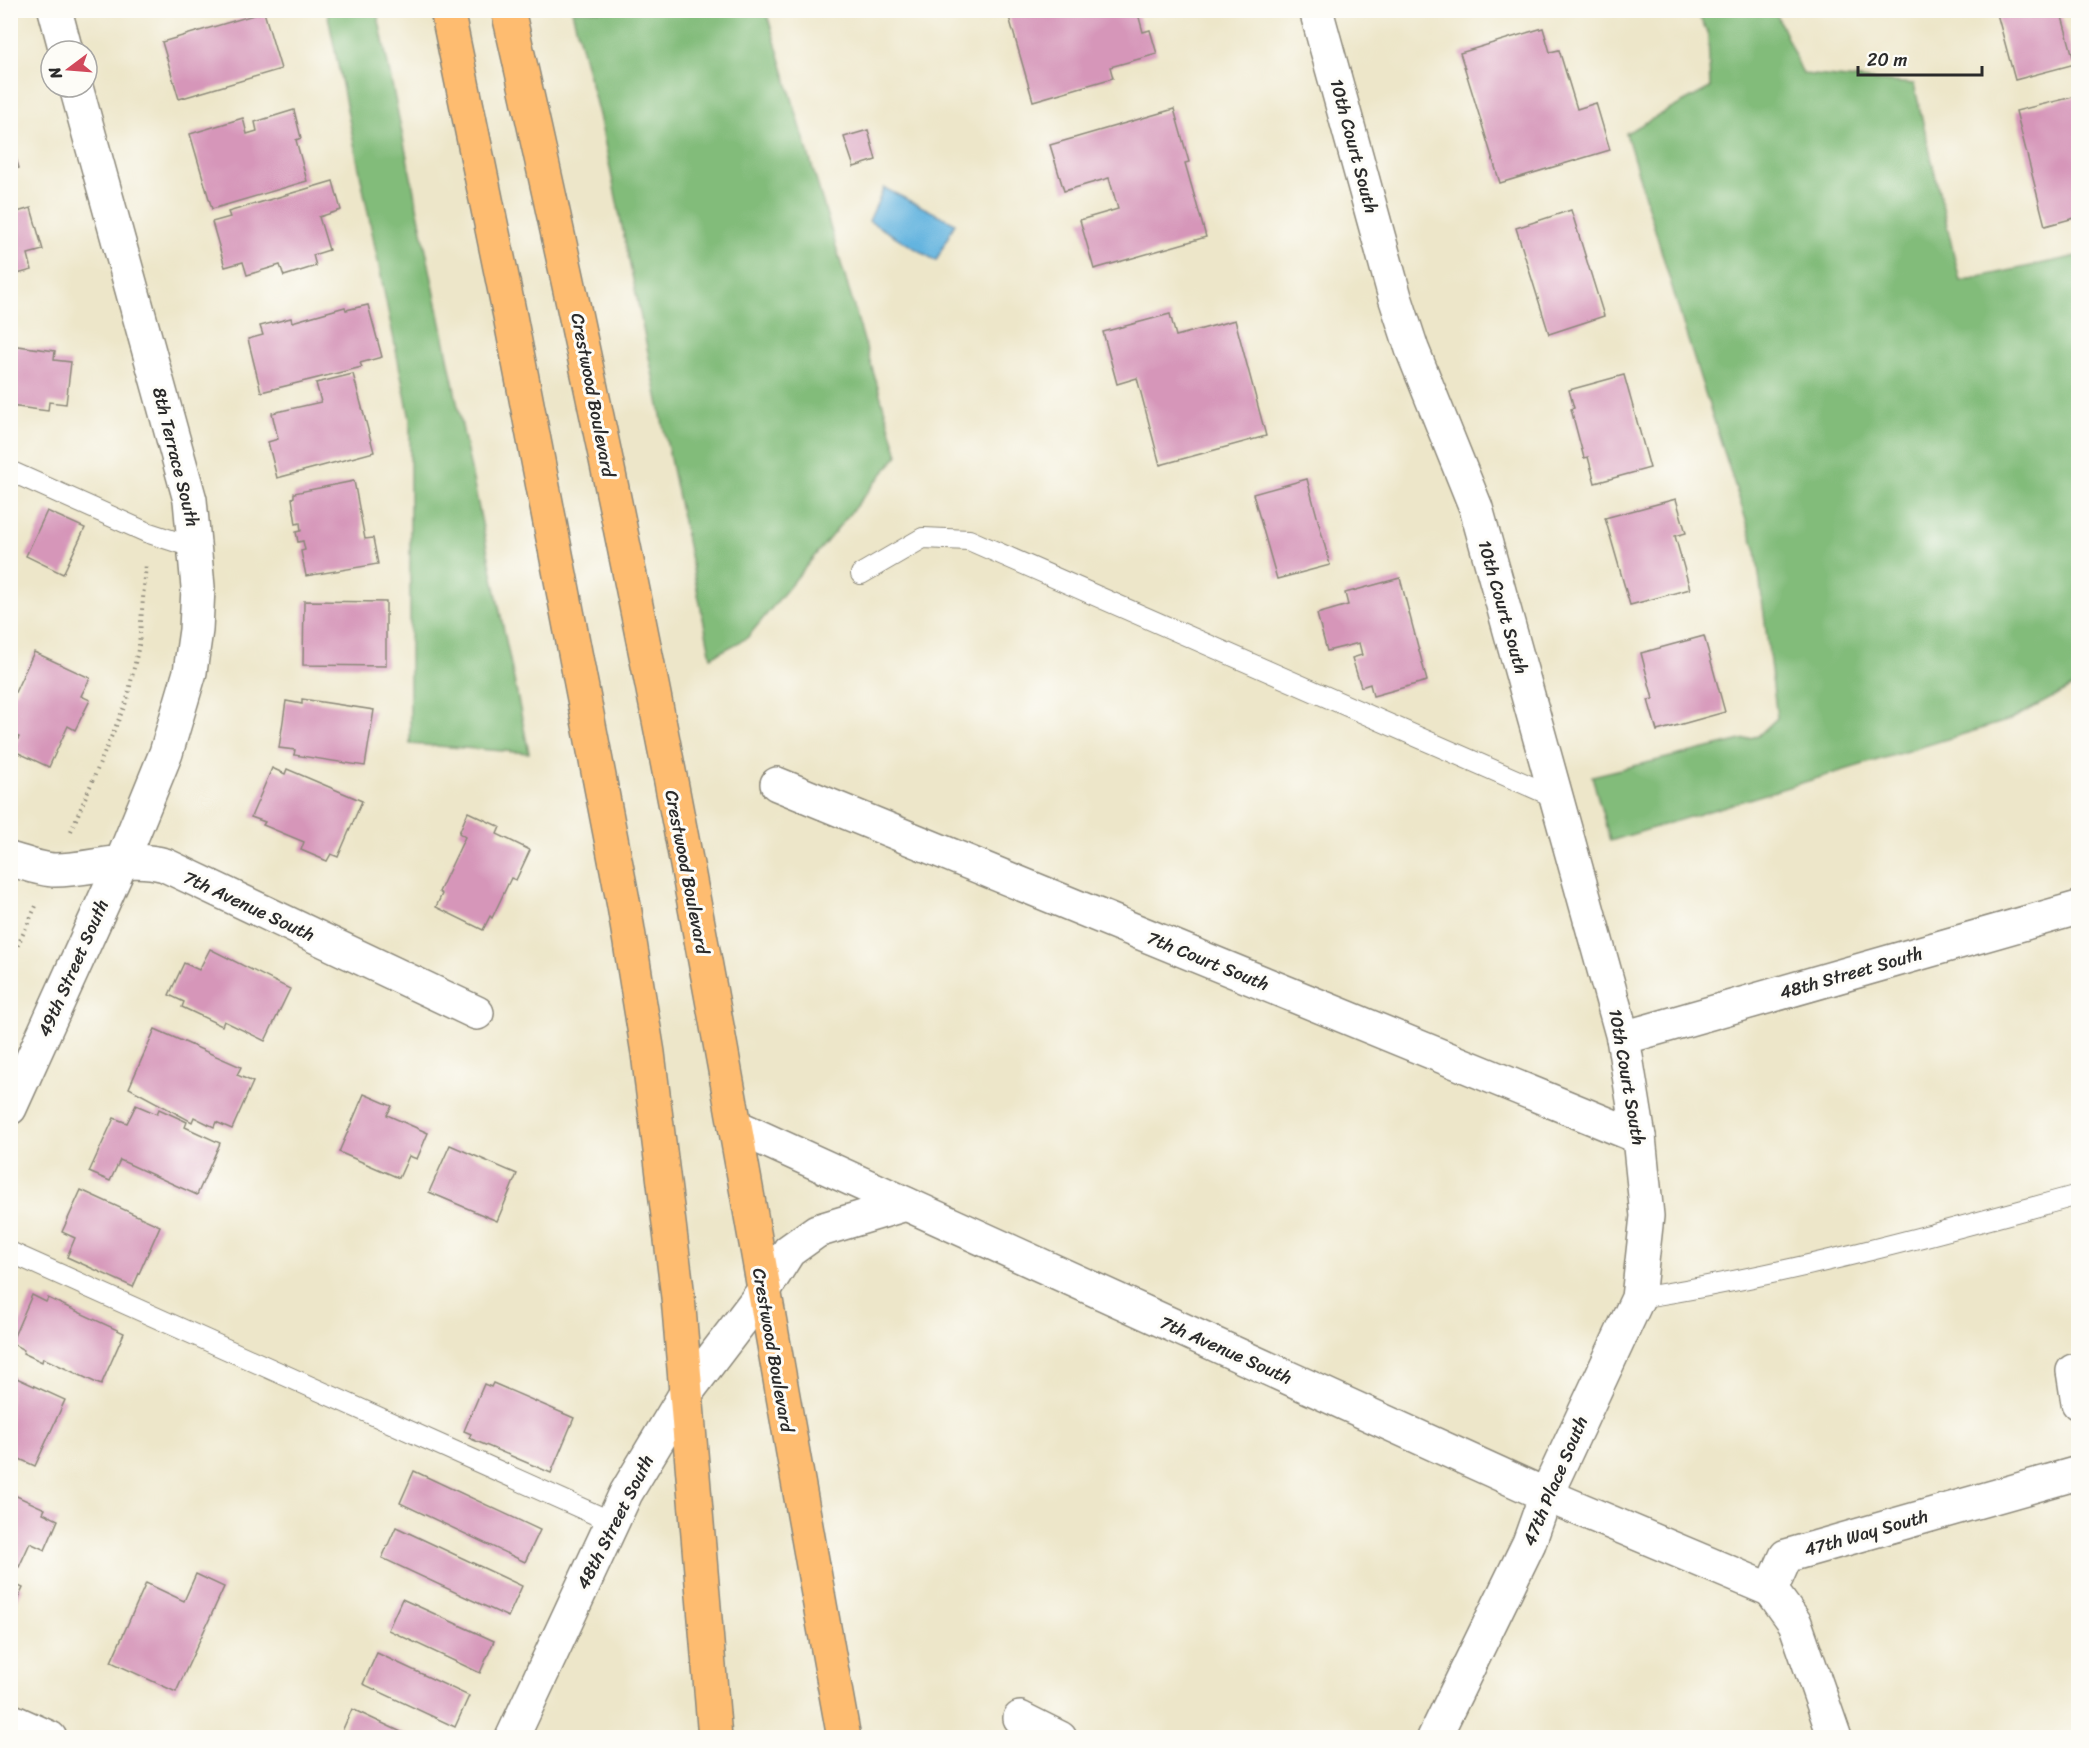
<svg xmlns="http://www.w3.org/2000/svg" width="2089" height="1748" viewBox="0 0 2089 1748" font-family="Sriracha,sans-serif">
	<style>
		.forest { fill: #82bc7a; stroke: #567452; stroke-width: 1.5 }
		.water { fill: #64b4df; stroke: #487085; stroke-width: 1.5 }
		.building { fill: #d696b9 }
		.lines { fill: none; stroke-linecap: round; stroke-linejoin: round }
		.service-casing { stroke: #8c887a; stroke-width: 22 }
		.minor-casing { stroke: #8c887a; stroke-width: 36 }
		.primary-casing { stroke: #8c887a; stroke-width: 36 }
		.path { stroke: #8c887a; stroke-width: 4; stroke-dasharray: 1.5 4.5; stroke-linecap: butt }
		.service { stroke: #fff; stroke-width: 20 }
		.minor { stroke: #fff; stroke-width: 33 }
		.primary { stroke: #febc70; stroke-width: 33 }
		.labels { text-anchor: middle; dominant-baseline: central; stroke-width: 6; stroke-linejoin: round; paint-order: stroke }
		.street-label { font-size: 18px; fill: #2b2b2b; stroke: #fdfcf7 }
	</style>
	<rect width="100%" height="100%" fill="#fdfcf7"/>
	<filter id="ink" filterUnits="userSpaceOnUse"><feTurbulence type="fractalNoise" baseFrequency=".0167" numOctaves="2"/><feDisplacementMap in="SourceGraphic" scale="12" xChannelSelector="R" yChannelSelector="G"/><feConvolveMatrix kernelMatrix="1 2 1 2 8 2 1 2 1" color-interpolation-filters="sRGB"/></filter>
	<filter id="wash" filterUnits="userSpaceOnUse"><feTurbulence type="fractalNoise" baseFrequency=".008" numOctaves="4" result="noise"/><feDisplacementMap in="SourceGraphic" scale="24" xChannelSelector="R" yChannelSelector="G"/><feGaussianBlur stdDeviation="1.35" result="paint"/><feColorMatrix in="noise" values="0 0 0 0 0 0 0 0 0 0 0 0 0 0 0 0 0 1.4 0 .05"/><feComposite in="paint" operator="in"/></filter>
	<g filter="url(#wash)">
		<rect width="100%" height="100%" fill="#ede6c9"/>
		<!-- forest -->
		<g class="forest">
			<polygon points="327,11 377,11 529,753 410,744 410,419"/>
			<polygon points="572,11 766,11 898,455 747,638 711,657 599,115"/>
			<polygon points="1696,11 1775,11 1803,74 1914,84 1960,281 2078,256 2078,684 2010,720 1610,841 1592,776 1758,736 1777,718 1756,551 1687,337 1626,133 1710,88 1708,33"/>
		</g>
		<!-- water -->
		<polygon class="water" points="884,188 955,223 936,261 869,221"/>
		<g id="blocks">
			<!-- building -->
			<g class="building">
				<polygon points="1007,10 1076,10 1078,17 1099,10 1137,10 1143,32 1150,30 1157,54 1110,67 1113,78 1033,101"/>
				<polygon points="1996,10 2067,10 2061,13 2075,64 2015,80"/>
				<polygon points="264,12 281,69 179,99 162,42"/>
				<polygon points="1543,28 1550,52 1559,50 1577,109 1596,103 1610,150 1500,183 1460,53"/>
				<polygon points="2077,96 2078,217 2045,226 2016,111"/>
				<polygon points="1174,109 1189,162 1185,163 1206,237 1094,269 1080,220 1118,209 1109,178 1064,191 1050,145"/>
				<polygon points="294,110 301,138 296,140 307,181 212,209 190,134 243,118 247,134 257,131 255,122"/>
				<polygon points="868,130 876,160 854,167 844,137"/>
				<polygon points="10,140 19,168 10,171"/>
				<polygon points="333,181 341,210 319,217 329,250 313,255 316,266 284,276 280,265 247,275 243,262 225,267 212,222 230,217 228,212"/>
				<polygon points="31,208 43,250 28,254 32,270 10,276 10,214"/>
				<polygon points="1571,210 1604,316 1549,334 1516,228"/>
				<polygon points="368,305 382,357 360,363 362,367 261,392 248,339 263,335 260,326 291,318 292,322 345,307 346,310"/>
				<polygon points="1170,314 1176,336 1235,320 1266,436 1160,465 1137,378 1117,384 1103,332"/>
				<polygon points="10,345 55,351 54,360 71,362 66,404 49,402 48,411 10,406"/>
				<polygon points="353,374 374,452 277,478 268,442 278,439 272,413 321,402 316,383"/>
				<polygon points="1624,375 1650,468 1595,483 1588,457 1584,458 1571,409 1574,408 1569,390"/>
				<polygon points="1307,479 1330,565 1277,579 1253,494"/>
				<polygon points="354,481 365,539 373,538 378,564 306,576 301,551 305,550 303,541 298,542 296,532 301,531 300,523 296,524 292,498 294,497 294,493"/>
				<polygon points="1676,499 1686,533 1675,536 1690,589 1630,605 1605,518"/>
				<polygon points="47,511 85,528 63,574 26,556"/>
				<polygon points="1400,578 1427,681 1373,696 1370,684 1361,687 1352,658 1362,655 1359,643 1327,651 1317,614 1348,605 1345,593"/>
				<polygon points="304,601 386,602 386,666 303,665"/>
				<polygon points="1704,636 1725,712 1657,731 1648,700 1653,699 1641,653"/>
				<polygon points="34,652 90,678 81,696 90,700 75,730 68,726 49,767 12,750 19,737 10,733 10,703"/>
				<polygon points="302,699 374,710 365,766 294,755 295,750 279,748 286,701 302,704"/>
				<polygon points="272,768 285,774 287,769 362,801 338,857 331,854 327,861 301,850 304,842 263,825 265,822 251,817"/>
				<polygon points="468,812 500,827 497,834 530,850 516,880 511,878 492,918 490,916 483,930 436,907 442,894 439,892 465,837 459,833"/>
				<polygon points="210,949 290,989 265,1041 224,1021 222,1026 182,1007 184,1002 169,995 184,963 199,970"/>
				<polygon points="155,1029 241,1067 237,1075 253,1082 232,1129 216,1122 214,1127 194,1117 192,1122 129,1088"/>
				<polygon points="364,1094 392,1106 387,1115 428,1133 417,1159 409,1156 399,1178 339,1152"/>
				<polygon points="136,1105 157,1114 159,1109 187,1122 185,1127 220,1143 197,1195 120,1160 110,1181 89,1172 114,1118 127,1123"/>
				<polygon points="450,1145 517,1174 497,1221 429,1192"/>
				<polygon points="81,1190 160,1226 133,1287 67,1257 75,1238 62,1232"/>
				<polygon points="32,1295 46,1302 48,1298 124,1333 101,1385 43,1358 42,1362 23,1353 24,1350 11,1343"/>
				<polygon points="10,1375 65,1400 35,1466 13,1456 10,1459"/>
				<polygon points="493,1383 574,1418 551,1473 469,1438 471,1434 464,1431 484,1384 491,1387"/>
				<polygon points="414,1471 540,1530 525,1562 400,1503"/>
				<polygon points="10,1493 45,1509 43,1513 58,1520 45,1550 30,1543 19,1567 10,1562"/>
				<polygon points="396,1527 522,1586 508,1617 382,1558"/>
				<polygon points="196,1574 224,1587 176,1692 111,1662 146,1583 184,1601"/>
				<polygon points="10,1582 23,1588 10,1615"/>
				<polygon points="402,1599 494,1641 480,1673 388,1630"/>
				<polygon points="377,1653 469,1696 455,1727 363,1684"/>
				<polygon points="352,1709 414,1738 339,1738"/>
			</g>
		</g>
	</g>
	<g filter="url(#ink)">
		<use href="#blocks" fill-opacity="0" stroke="#8c887a" stroke-width="1.5"/>
		<g class="lines">
			<defs>
				<g id="service">
					<polyline points="10,471 146,532 186,545 196,545"/>
					<polyline points="861,574 923,538 969,540 1557,798"/>
					<polyline points="10,1252 612,1522"/>
					<path d="M 1638,1298 C 1787,1275 1933,1235 2078,1195"/>
				</g>
				<g id="minor">
					<polyline points="55,10 66,51"/>
					<polyline points="1316,10 1395,297 1412,349 1476,508 1623,1038 1639,1137 1647,1216 1638,1298 1546,1495 1529,1543 1434,1738"/>
					<polyline points="777,784 1639,1137"/>
					<path d="M 10,859 C 24,863 41,870 55,870 C 93,870 128,854 165,865 L 477,1013"/>
					<polyline points="1623,1038 2078,908"/>
					<polyline points="10,1108 122,861 166,753 190,672 196,630 198,587 190,500 76,87"/>
					<polyline points="735,1126 1546,1495 1771,1590 1786,1556 2078,1473"/>
					<polyline points="2073,1371 2078,1403"/>
					<polyline points="1771,1590 1795,1623 1835,1738"/>
					<polyline points="1020,1718 1060,1738"/>
					<polyline points="10,1720 50,1738"/>
					<polyline points="512,1738 626,1493 686,1393 763,1292 789,1251 817,1231 906,1204"/>
				</g>
				<g id="primary">
					<polyline points="447,10 510,316 624,906 648,1053 678,1297 715,1738"/>
					<path d="M 508,10 C 559,235 607,459 652,685 C 722,1035 780,1387 844,1738"/>
				</g>
			</defs>
			<!-- service casing -->
			<use href="#service" class="service-casing"/>
			<!-- minor casing -->
			<use href="#minor" class="minor-casing"/>
			<!-- primary casing -->
			<use href="#primary" class="primary-casing"/>
			<!-- path -->
			<g class="path">
				<polyline points="71,831 127,700 139,645 146,564"/>
				<polyline points="10,962 36,906"/>
			</g>
			<!-- service -->
			<use href="#service" class="service"/>
			<!-- minor -->
			<use href="#minor" class="minor"/>
			<!-- primary -->
			<use href="#primary" class="primary"/>
		</g>
	</g>
	<g class="labels">
		<!-- street labels -->
		<g class="street-label">
			<text transform="translate(1354 146) rotate(75)">10th Court South</text>
			<text transform="translate(593 395) rotate(79)">Crestwood Boulevard</text>
			<text transform="translate(176 457) rotate(76)">8th Terrace South</text>
			<text transform="translate(1503 607) rotate(74)">10th Court South</text>
			<text transform="translate(687 872) rotate(79)">Crestwood Boulevard</text>
			<text transform="translate(249 906) rotate(25)">7th Avenue South</text>
			<text transform="translate(1208 961) rotate(22)">7th Court South</text>
			<text transform="translate(73 968) rotate(-66)">49th Street South</text>
			<text transform="translate(1851 973) rotate(-16)">48th Street South</text>
			<text transform="translate(1627 1077) rotate(80)">10th Court South</text>
			<text transform="translate(773 1350) rotate(80)">Crestwood Boulevard</text>
			<text transform="translate(1226 1350) rotate(24)">7th Avenue South</text>
			<text transform="translate(1555 1481) rotate(-67)">47th Place South</text>
			<text transform="translate(615 1522) rotate(-63)">48th Street South</text>
			<text transform="translate(1866 1533) rotate(-16)">47th Way South</text>
		</g>
	</g>
	<!-- margin -->
	<rect width="2089" height="1748" fill="none" stroke="#fdfcf7" stroke-width="36"/>
	<!-- north arrow -->
	<g transform="translate(69 69) rotate(254)"><circle r="28" fill="#fdfcf7" stroke="#a9a8a5" stroke-width="1.5"/>
	<path d="M0-4.5L10 22L0 15L-10 22Z" fill="#d1495b"/>
	<text y="-9" font-size="16" font-weight="bold" text-anchor="middle" fill="#2b2b2b">N</text>
	</g>
	<!-- scale -->
	<path d="M1858 66v9h124v-9" fill="none" stroke="#2b2b2b" stroke-width="3"/>
	<text x="1867" y="66" font-size="18" fill="#2b2b2b" stroke="#fdfcf7" stroke-width="4.5" paint-order="stroke">20 m</text>
</svg>
